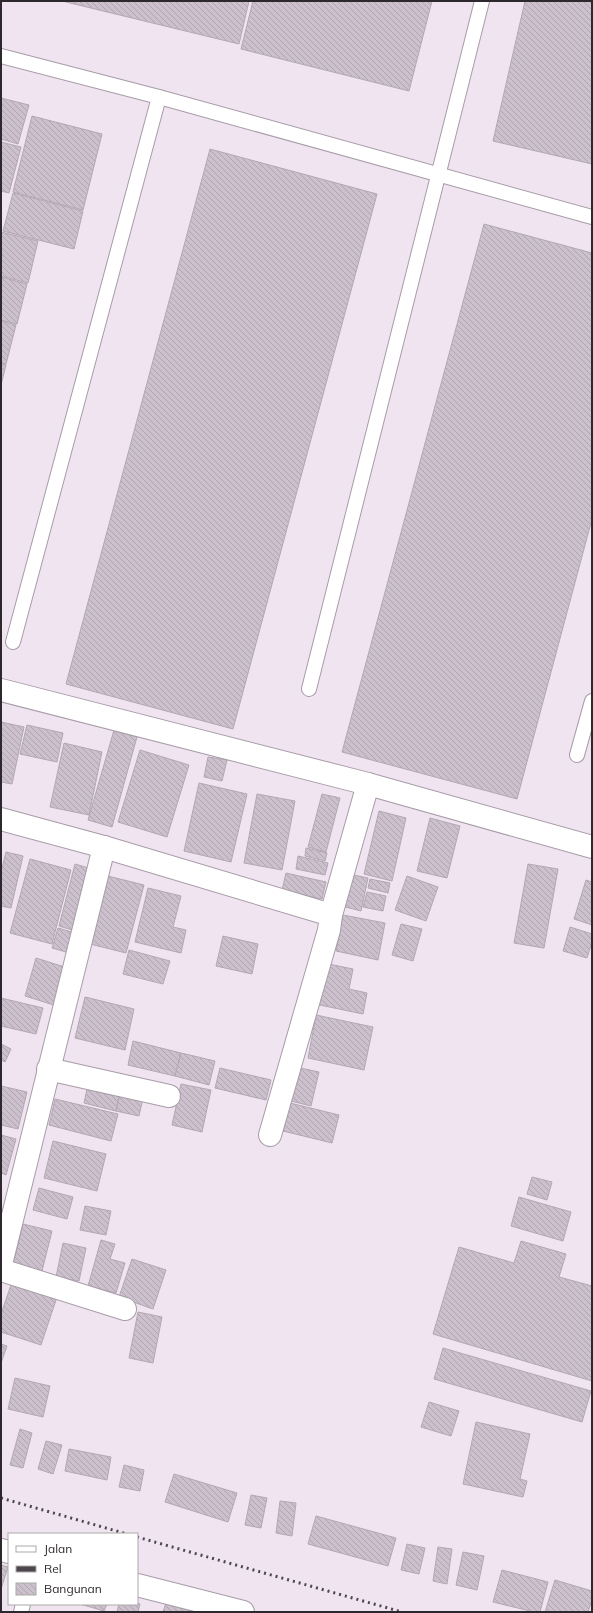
<svg xmlns="http://www.w3.org/2000/svg" width="593" height="1613" viewBox="0 0 593 1613" font-family="Mulish,sans-serif">
	<style>
		.building { fill: url(#building-back-hatch); stroke: #b2a7b3 }
		.lines { fill: none; stroke-linecap: round; stroke-linejoin: round }
		.service-casing { stroke: #a79ca8; stroke-width: 16 }
		.minor-casing { stroke: #a79ca8; stroke-width: 24 }
		.service { stroke: #fff; stroke-width: 14 }
		.minor { stroke: #fff; stroke-width: 22 }
		.rail { stroke: #4d474d; stroke-width: 3; stroke-dasharray: 2 4; stroke-linecap: butt }
	</style>
	<defs>
		<pattern id="building-back-hatch" width="6" height="6" patternUnits="userSpaceOnUse"><rect width="6" height="6" fill="#cbc0cc"/><path d="M-1 5l2 2M0 0l6 6M5-1l2 2" fill="none" stroke="#afa5b0"/></pattern>
	</defs>
	<rect width="100%" height="100%" fill="#efe4f0"/>
	<!-- building -->
	<g class="building">
		<polygon points="62,1 249,1 239,44"/>
		<polygon points="253,1 432,1 409,91 241,49"/>
		<polygon points="525,1 592,1 592,164 493,141"/>
		<polygon points="1,98 29,105 18,144 1,139"/>
		<polygon points="32,116 102,134 83,210 13,192"/>
		<polygon points="1,142 21,147 9,193 1,191"/>
		<polygon points="210,149 377,194 233,729 66,684"/>
		<polygon points="13,193 83,211 74,249 3,231"/>
		<polygon points="484,224 592,253 592,519 517,799 342,752"/>
		<polygon points="1,232 38,241 28,283 1,276"/>
		<polygon points="1,277 27,284 17,324 1,320"/>
		<polygon points="1,321 16,325 6,364 1,363"/>
		<polygon points="1,364 6,365 1,385"/>
		<polygon points="1,722 24,727 12,784 1,782"/>
		<polygon points="27,725 63,733 57,762 20,754"/>
		<polygon points="114,730 137,737 112,827 88,820"/>
		<polygon points="64,743 102,752 89,815 50,807"/>
		<polygon points="140,750 189,765 167,837 118,822"/>
		<polygon points="208,757 227,760 222,781 204,777"/>
		<polygon points="199,783 247,794 231,862 184,851"/>
		<polygon points="257,794 295,801 282,870 244,863"/>
		<polygon points="322,794 340,798 326,852 308,847"/>
		<polygon points="379,811 406,818 392,881 364,874"/>
		<polygon points="430,818 460,826 447,878 417,871"/>
		<polygon points="306,848 327,853 325,861 305,856"/>
		<polygon points="6,852 23,856 11,908 1,906 1,872"/>
		<polygon points="298,856 328,863 325,875 296,869"/>
		<polygon points="30,859 71,870 52,944 10,933"/>
		<polygon points="75,864 92,869 76,931 59,926"/>
		<polygon points="528,864 558,869 544,948 514,943"/>
		<polygon points="286,873 326,882 322,899 282,890"/>
		<polygon points="344,873 368,878 361,911 338,905"/>
		<polygon points="104,875 144,885 126,953 86,943"/>
		<polygon points="407,876 438,887 426,921 395,910"/>
		<polygon points="370,879 390,883 388,893 368,888"/>
		<polygon points="586,880 592,882 592,925 574,919"/>
		<polygon points="148,888 181,896 173,927 186,930 181,953 135,942"/>
		<polygon points="367,892 386,896 383,911 363,907"/>
		<polygon points="343,915 385,923 378,960 336,951"/>
		<polygon points="401,924 422,929 413,961 392,955"/>
		<polygon points="570,927 592,934 592,942 587,958 563,951"/>
		<polygon points="58,928 79,934 73,954 52,948"/>
		<polygon points="223,936 258,944 252,974 216,966"/>
		<polygon points="129,950 170,961 163,984 123,974"/>
		<polygon points="36,958 68,968 57,1006 25,996"/>
		<polygon points="324,963 353,969 349,989 367,993 363,1014 315,1004"/>
		<polygon points="85,997 134,1009 125,1050 75,1038"/>
		<polygon points="1,998 43,1008 36,1034 1,1026"/>
		<polygon points="316,1015 373,1027 364,1070 308,1058"/>
		<polygon points="133,1041 181,1053 175,1076 128,1065"/>
		<polygon points="1,1044 11,1049 5,1062 1,1060"/>
		<polygon points="181,1053 215,1061 209,1085 175,1076"/>
		<polygon points="291,1066 319,1072 311,1106 283,1099"/>
		<polygon points="220,1068 271,1080 266,1100 215,1088"/>
		<polygon points="89,1080 121,1087 116,1111 84,1103"/>
		<polygon points="181,1084 211,1090 202,1132 172,1125"/>
		<polygon points="1,1086 27,1092 18,1129 1,1125"/>
		<polygon points="121,1087 144,1093 139,1116 116,1111"/>
		<polygon points="55,1099 118,1114 111,1141 49,1125"/>
		<polygon points="290,1103 339,1115 332,1143 283,1131"/>
		<polygon points="1,1135 16,1139 6,1175 1,1173"/>
		<polygon points="53,1141 106,1154 97,1191 44,1178"/>
		<polygon points="532,1177 552,1182 547,1200 527,1194"/>
		<polygon points="39,1188 73,1197 67,1219 33,1210"/>
		<polygon points="519,1197 571,1212 563,1241 511,1226"/>
		<polygon points="85,1206 111,1211 106,1235 80,1230"/>
		<polygon points="23,1224 52,1231 42,1271 13,1264"/>
		<polygon points="101,1240 115,1244 110,1259 125,1263 116,1293 88,1286"/>
		<polygon points="521,1241 566,1254 559,1277 592,1286 592,1381 433,1334 459,1247 514,1263"/>
		<polygon points="63,1243 86,1248 79,1281 56,1277"/>
		<polygon points="132,1259 166,1270 153,1309 119,1297"/>
		<polygon points="12,1282 57,1297 41,1345 1,1332 1,1314"/>
		<polygon points="138,1312 162,1317 153,1363 129,1358"/>
		<polygon points="1,1344 7,1346 1,1363"/>
		<polygon points="443,1348 591,1391 582,1422 434,1379"/>
		<polygon points="15,1378 50,1386 43,1417 8,1409"/>
		<polygon points="429,1402 459,1411 451,1436 421,1427"/>
		<polygon points="476,1422 530,1434 520,1479 527,1481 523,1497 463,1484"/>
		<polygon points="20,1429 32,1433 23,1468 10,1465"/>
		<polygon points="46,1441 62,1445 53,1474 38,1469"/>
		<polygon points="69,1449 111,1457 107,1480 65,1471"/>
		<polygon points="124,1465 144,1470 140,1491 119,1487"/>
		<polygon points="174,1474 237,1493 228,1522 165,1502"/>
		<polygon points="251,1495 267,1498 261,1528 245,1525"/>
		<polygon points="280,1501 296,1503 292,1536 276,1533"/>
		<polygon points="316,1516 396,1538 388,1566 308,1544"/>
		<polygon points="407,1544 425,1548 419,1574 401,1570"/>
		<polygon points="438,1547 452,1549 447,1584 433,1581"/>
		<polygon points="463,1552 484,1556 477,1590 456,1585"/>
		<polygon points="1,1565 8,1567 1,1589"/>
		<polygon points="502,1570 548,1582 540,1612 534,1612 493,1602"/>
		<polygon points="555,1580 592,1591 592,1600 588,1612 545,1612"/>
		<polygon points="137,1603 140,1604 138,1612 117,1612 119,1604"/>
		<polygon points="166,1603 195,1612 163,1612"/>
		<polygon points="80,1604 107,1604 104,1611"/>
	</g>
	<g class="lines">
		<defs>
			<g id="service">
				<polyline points="1,56 159,97 592,217"/>
				<polyline points="13,642 159,97"/>
				<polyline points="309,689 482,1"/>
				<polyline points="577,755 592,701"/>
				<polyline points="21,1612 23,1604"/>
			</g>
			<g id="minor">
				<polyline points="1,690 368,784 592,847"/>
				<polyline points="1,819 104,847 331,915 329,930 270,1135"/>
				<polyline points="331,915 368,784"/>
				<polyline points="48,1069 169,1096"/>
				<polyline points="1,1264 104,847"/>
				<polyline points="1,1270 125,1309"/>
				<polyline points="1,1550 9,1552"/>
				<polyline points="137,1585 243,1612"/>
			</g>
		</defs>
		<!-- service casing -->
		<use href="#service" class="service-casing"/>
		<!-- minor casing -->
		<use href="#minor" class="minor-casing"/>
		<!-- service -->
		<use href="#service" class="service"/>
		<!-- minor -->
		<use href="#minor" class="minor"/>
		<!-- rail -->
		<g class="rail">
			<polyline points="1,1498 127,1534"/>
			<polyline points="137,1537 402,1612"/>
		</g>
	</g>
	<!-- border -->
	<rect width="593" height="1613" fill="none" stroke="#2d282d" stroke-width="4"/>
	<!-- legend -->
	<rect x="8" y="1533" width="130" height="72" fill="#ffffff" stroke="#aba9ab"/>
	<rect x="16" y="1546" width="20" height="6" fill="#ffffff" stroke="#aba9ab"/>
	<text x="44" y="1553" font-size="12" fill="#2d282d">Jalan</text>
	<rect x="16" y="1566" width="20" height="6" fill="#4d474d" stroke="#aba9ab"/>
	<text x="44" y="1573" font-size="12" fill="#2d282d">Rel</text>
	<rect x="16" y="1583" width="20" height="12" fill="url(#building-back-hatch)" stroke="#aba9ab"/>
	<text x="44" y="1593" font-size="12" fill="#2d282d">Bangunan</text>
</svg>
